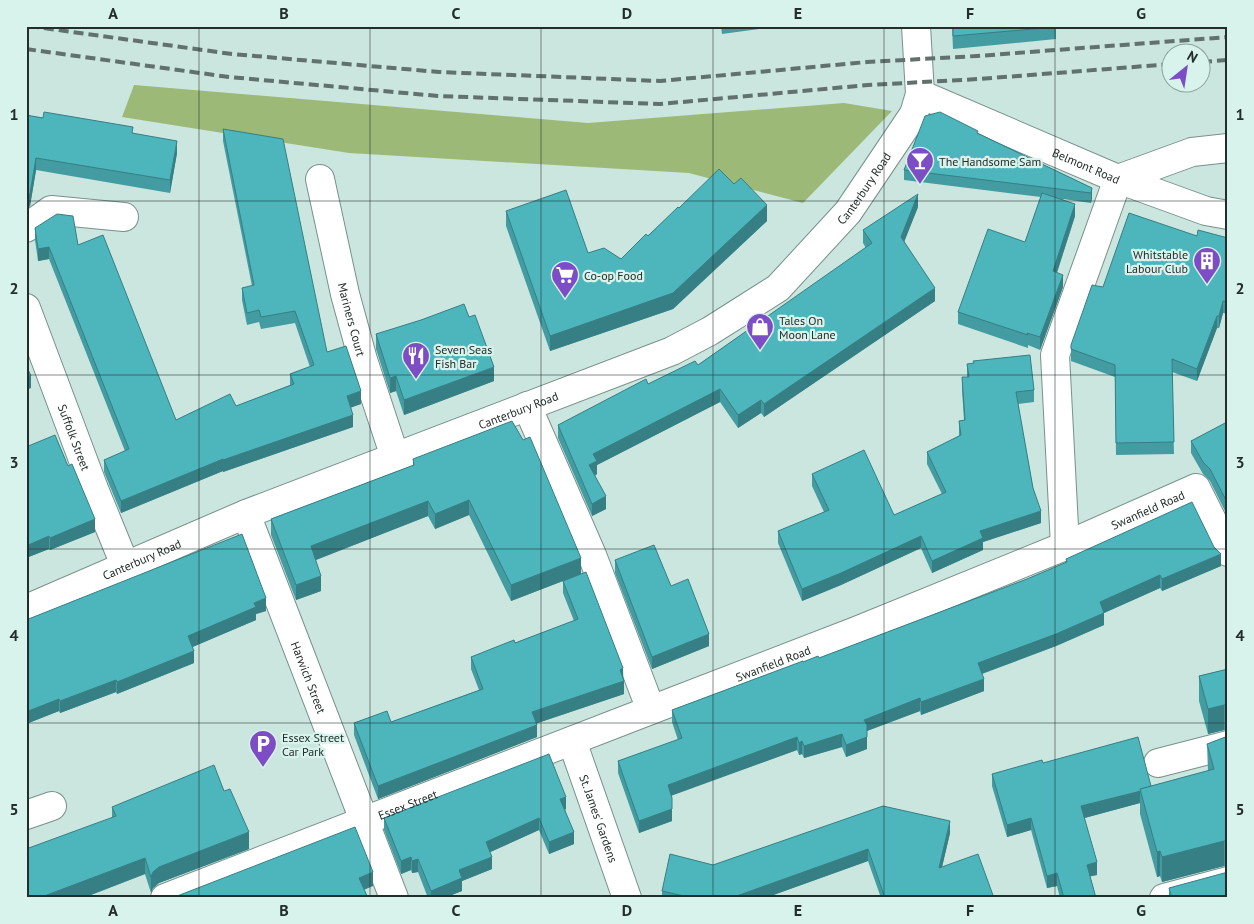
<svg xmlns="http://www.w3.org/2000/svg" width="1254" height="924" viewBox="0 0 1254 924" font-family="'PT Sans',sans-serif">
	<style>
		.forest { fill: #9cb977 }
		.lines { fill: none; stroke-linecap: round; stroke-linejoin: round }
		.minor-casing { stroke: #78918a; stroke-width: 30 }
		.major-casing { stroke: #78918a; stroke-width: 30 }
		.minor { stroke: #fff; stroke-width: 28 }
		.major { stroke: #fff; stroke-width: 28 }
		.rail { stroke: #61716d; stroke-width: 4; stroke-dasharray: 10 5; stroke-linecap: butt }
		.wall { fill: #429ca2 }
		.shaded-wall { fill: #367f84 }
		.building { fill: #4db5bc; stroke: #367f84 }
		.grid { fill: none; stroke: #232d2b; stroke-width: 1; stroke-opacity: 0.55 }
		.labels { text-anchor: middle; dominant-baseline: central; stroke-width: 4.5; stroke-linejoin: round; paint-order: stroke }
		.poi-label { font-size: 12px; fill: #232d2b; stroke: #d8f3ec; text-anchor: start }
		.street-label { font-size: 12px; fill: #232d2b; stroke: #d8f3ec }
		.neatline { fill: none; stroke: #232d2b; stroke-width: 2 }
		.grid-label { font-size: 16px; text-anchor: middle; font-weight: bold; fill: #232d2b }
	</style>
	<rect width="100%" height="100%" fill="#cbe6df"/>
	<!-- forest -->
	<polygon class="forest" points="134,85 588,123 844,103 892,111 803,203 689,173 349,153 122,117"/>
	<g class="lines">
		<defs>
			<g id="minor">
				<path id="s1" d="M 920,94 L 1118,179 L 1206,211 L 1228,215"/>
				<path id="s2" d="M 320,179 L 345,294 L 363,360 L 395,457"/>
				<polyline points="1118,179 1192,152 1228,148"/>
				<polyline points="26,228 51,210 124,217"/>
				<path id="s3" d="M 26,308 L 94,489 L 125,565"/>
				<path id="s4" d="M 527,406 L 592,555 L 651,710 L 856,631 L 1065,546 L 1196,488 L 1228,552"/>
				<path id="s5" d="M 246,514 L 394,898"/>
				<polyline points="1065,546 1055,355 1118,179"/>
				<path id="s6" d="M 572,741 L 627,898"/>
				<polyline points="1158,763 1228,745"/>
				<polyline points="26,815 52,806"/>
				<path id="s7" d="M 165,898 L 651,710"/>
				<polyline points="1164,898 1228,881"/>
			</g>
			<g id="major">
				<path id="s8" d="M 26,609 L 246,514 L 672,351 L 710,331 L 778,288 L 848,212 L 914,114 L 920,94 L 916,26"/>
			</g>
		</defs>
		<!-- minor casing -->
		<use href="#minor" class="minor-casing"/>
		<!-- major casing -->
		<use href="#major" class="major-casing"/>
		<!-- minor -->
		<use href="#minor" class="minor"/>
		<!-- major -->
		<use href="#major" class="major"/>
		<!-- rail -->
		<g class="rail">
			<polyline points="29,26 232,54 439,72 660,81 867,62 977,56 1228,37"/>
			<polyline points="26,49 229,77 438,96 660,104 868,85 979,79 1172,64"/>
			<polyline points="1202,62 1228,60"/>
		</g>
	</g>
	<!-- wall -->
	<g class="wall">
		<polygon points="721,26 759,26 759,29 722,34"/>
		<polygon points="952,26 1056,26 1056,39 953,49"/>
		<polygon points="26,115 133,133 177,153 170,193 36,170 30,206 26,209"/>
		<polygon points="223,129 327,352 361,404 351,407 353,427 223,472 223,471 121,513 104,472 104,460 125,451 49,259 38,261 35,240 35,228 78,245 176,420 236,406 290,385 290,374 310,367 295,323 261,329 259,322 247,325 242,300 242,288 252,286 223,141"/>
		<polygon points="978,133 1092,188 1092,198 1091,203 1063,199 1075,216 1057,273 1063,287 1040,350 1028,345 1028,348 958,324 958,312 1025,242 1041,197 904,180 904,170"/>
		<polygon points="918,207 904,241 935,301 764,417 761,413 738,428 720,402 597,465 597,474 595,476 606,509 592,516 558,438 558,425 648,384 698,365 866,248 863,243 863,230"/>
		<polygon points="679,208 767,221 673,309 550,351 506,226 506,211 588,253 621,259"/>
		<polygon points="1197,236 1228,238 1228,314 1223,313 1219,328 1217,328 1197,381 1172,372 1174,454 1116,455 1115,377 1071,361 1071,345 1103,287"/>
		<polygon points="376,334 494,381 404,415 396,391 390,393 376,349"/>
		<polygon points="967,364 1034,390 1034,402 1018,404 1033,488 1041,523 983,542 983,550 932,573 921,548 841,585 802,601 778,543 778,531 824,512 812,486 812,474 894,515 942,494 927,464 927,452 959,436 959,421 964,420 962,390 962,377 967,377"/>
		<polygon points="1228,424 1228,517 1210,481 1203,474 1191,453 1191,441"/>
		<polygon points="26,447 95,532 50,550 49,549 26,558"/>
		<polygon points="413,459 581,574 623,668 624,694 537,723 537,737 378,799 354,735 354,723 391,722 479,690 471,669 471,657 515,643 574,621 563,593 563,581 511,601 469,515 435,529 428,516 315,560 321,591 296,600 271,535 271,519 413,466"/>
		<polygon points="1066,559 1221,566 1162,591 1160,588 1104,613 1104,625 1056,646 982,674 984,691 921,715 920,711 867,731 867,749 846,757 842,747 804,758 802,754 799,755 797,750 671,795 672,821 639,833 618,773 618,761 678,740 672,722 672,710 803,662 819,658 1027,579 1066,563"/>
		<polygon points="615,560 671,586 709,646 652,669 615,573"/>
		<polygon points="266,611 256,614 256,620 192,647 194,663 117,694 116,692 60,713 59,711 26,724 26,620"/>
		<polygon points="1228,669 1228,730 1224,730 1208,734 1199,701 1199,676"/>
		<polygon points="1228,736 1228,866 1224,866 1162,882 1160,876 1157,877 1140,814 1140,803 1084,818 1097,875 1090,876 1096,898 1060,898 1057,886 1047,888 1031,830 1007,837 992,786 992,774 1043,763 1151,786 1208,771 1207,744"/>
		<polygon points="112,807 249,849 159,883 153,888 151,893 145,874 83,898 26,898 112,818"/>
		<polygon points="565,809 574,844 549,854 539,830 490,852 492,869 462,881 462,891 444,898 428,898 418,872 412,873 411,870 401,874 384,830 384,818 566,809"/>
		<polygon points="950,833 942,867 994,898 881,898 868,861 765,898 662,898 662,891 713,865"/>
		<polygon points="1169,888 1228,898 1169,898"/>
	</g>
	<!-- shaded-wall -->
	<g class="shaded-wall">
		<polygon points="177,141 177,153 170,193 170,180"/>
		<polygon points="36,158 36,170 30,206 26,209 26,196"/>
		<polygon points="1092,188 1092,198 1091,203 1091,193"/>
		<polygon points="918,194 918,207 901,250 901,237"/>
		<polygon points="1075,204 1075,216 1053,284 1053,271"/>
		<polygon points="767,205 767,221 673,309 550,351 550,336"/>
		<polygon points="49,247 49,259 38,261 38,249"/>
		<polygon points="1063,275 1063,287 1040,350 1040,337"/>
		<polygon points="935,288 935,301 764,417 764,404"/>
		<polygon points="1223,301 1223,313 1219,328 1219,316"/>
		<polygon points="1217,316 1217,328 1197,381 1197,369"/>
		<polygon points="494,367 494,381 404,415 404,400"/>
		<polygon points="31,376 31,388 26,390 26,378"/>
		<polygon points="396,376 396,391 390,393 390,378"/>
		<polygon points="720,389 720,402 597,465 597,474 589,478 589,465 593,454"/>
		<polygon points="361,391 361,404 347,409 347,396"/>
		<polygon points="761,400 761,413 738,428 738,415"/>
		<polygon points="353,415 353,427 223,472 223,460"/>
		<polygon points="223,459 223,471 121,513 121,501"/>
		<polygon points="606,496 606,509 592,516 592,504"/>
		<polygon points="469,500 469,515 435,529 435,514"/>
		<polygon points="428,501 428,516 311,562 311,546"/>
		<polygon points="1041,511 1041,523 983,542 983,550 932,573 932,561 980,531"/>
		<polygon points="95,519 95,532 50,550 50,538"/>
		<polygon points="49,536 49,549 26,558 26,546"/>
		<polygon points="921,536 921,548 841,585 802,601 802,589"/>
		<polygon points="1221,554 1221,566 1162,591 1162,579"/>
		<polygon points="581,558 581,574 511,601 511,585"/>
		<polygon points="1160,575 1160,588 1104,613 1104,625 1056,646 978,675 978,663 1100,602"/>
		<polygon points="321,576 321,591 296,600 296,585"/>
		<polygon points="266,598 266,611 256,614 256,620 188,649 188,636 254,603"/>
		<polygon points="709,634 709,646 652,669 652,657"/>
		<polygon points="194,651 194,663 117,694 117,682"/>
		<polygon points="623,668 623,681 620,670"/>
		<polygon points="984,679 984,691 921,715 921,702"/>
		<polygon points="116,680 116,692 60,713 60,701"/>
		<polygon points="624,681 624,694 532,725 532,712"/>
		<polygon points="920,698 920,711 864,732 864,720"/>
		<polygon points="59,699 59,711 26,724 26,712"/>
		<polygon points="1224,705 1224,730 1208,734 1208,709"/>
		<polygon points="537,725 537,737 378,799 378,786"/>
		<polygon points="842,734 842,747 804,758 804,746"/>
		<polygon points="797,737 797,750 668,797 668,785"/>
		<polygon points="867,737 867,749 846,757 846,745"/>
		<polygon points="802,741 802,754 799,755 799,743"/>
		<polygon points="1140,791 1140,803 1081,819 1081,806"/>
		<polygon points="566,797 566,809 560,811 560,799"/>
		<polygon points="672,809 672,821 639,833 639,821"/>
		<polygon points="539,818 539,830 486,854 486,842"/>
		<polygon points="1031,818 1031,830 1007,837 1007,825"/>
		<polygon points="950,821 950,833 939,880 939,868"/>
		<polygon points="249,832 249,849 159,883 153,888 151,893 151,877 153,872 159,867"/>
		<polygon points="574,832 574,844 549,854 549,842"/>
		<polygon points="1224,841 1224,866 1162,882 1162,857"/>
		<polygon points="868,849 868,861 765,898 731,898"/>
		<polygon points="1160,851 1160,876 1157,877 1157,852"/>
		<polygon points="411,857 411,870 401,874 401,861"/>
		<polygon points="492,857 492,869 462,881 462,891 444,898 431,898 431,891 459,870"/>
		<polygon points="145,858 145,874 83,898 39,898"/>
		<polygon points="418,859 418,872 412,873 412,861"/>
		<polygon points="1097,862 1097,875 1087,877 1087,865"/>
		<polygon points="373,872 373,886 359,892 359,878"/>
		<polygon points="1057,873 1057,886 1047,888 1047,876"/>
	</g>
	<!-- building -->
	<g class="building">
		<polygon points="953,26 1056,26 1056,27 953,36"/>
		<polygon points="44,112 133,127 132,133 177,141 170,180 36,158 30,194 26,196 26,115 43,118"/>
		<polygon points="940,112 978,131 977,133 1092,188 1091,193 904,170 925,116"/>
		<polygon points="223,129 283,139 327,352 346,346 361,391 347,396 353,415 223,460 223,459 121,501 104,460 129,449 49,247 38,249 35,228 57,214 73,216 78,245 103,235 176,420 230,394 236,406 294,384 290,374 314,365 295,311 261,317 259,310 247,313 242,288 254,285"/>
		<polygon points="719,169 734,184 741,178 767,205 673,293 550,336 506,211 566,190 588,253 604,248 621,259 646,234 648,236 678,207 679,208"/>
		<polygon points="1042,193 1075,204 1053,271 1063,275 1040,337 1027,333 1028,335 958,312 988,229 1025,242"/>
		<polygon points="918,194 901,237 935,288 764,404 761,400 738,415 720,389 593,454 597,461 589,465 606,496 592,504 558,425 646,379 648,384 695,361 698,365 872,243 863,230"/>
		<polygon points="1129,213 1197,236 1198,230 1228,238 1228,302 1223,301 1219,316 1217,316 1197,369 1172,359 1174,442 1116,443 1115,365 1071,349 1071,345 1092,285 1103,287"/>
		<polygon points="464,304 469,317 475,315 494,367 404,400 396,376 390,378 376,334 421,320"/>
		<polygon points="1030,355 1034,390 1016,392 1033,488 1041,511 980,531 983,538 932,561 921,536 841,573 802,589 778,531 829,510 812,474 864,450 894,515 946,492 927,452 961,435 959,421 965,420 962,377 969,377 967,364 974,363 973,361"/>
		<polygon points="26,365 31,376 26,378"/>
		<polygon points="512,421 523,440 530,437 581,558 511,585 469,500 435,514 428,501 311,546 321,576 296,585 271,519 414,465 413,459"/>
		<polygon points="1227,422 1228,424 1228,504 1210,469 1203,462 1191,441"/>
		<polygon points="55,435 68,466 72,464 95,519 50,538 49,536 26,546 26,447"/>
		<polygon points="1192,502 1214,547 1221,554 1162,579 1160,575 1100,602 1104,613 1056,634 978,663 984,679 921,702 920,698 864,720 867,725 867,737 846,745 842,734 804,746 802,741 799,743 797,737 668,785 672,798 672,809 639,821 618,761 682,738 672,710 803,661 803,662 818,656 819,658 1027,579 1067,562 1066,559"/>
		<polygon points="242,534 266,598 254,603 256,607 188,636 194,651 117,682 116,680 60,701 59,699 26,712 26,620"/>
		<polygon points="654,545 671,586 688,579 709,634 652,657 615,560"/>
		<polygon points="586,572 623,668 620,670 624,681 532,712 537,725 378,786 354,723 387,711 391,722 483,689 471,657 514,640 515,643 578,619 563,581"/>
		<polygon points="1228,669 1228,705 1224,705 1208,709 1199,676"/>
		<polygon points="1228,736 1228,841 1224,841 1162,857 1160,851 1157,852 1140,789 1214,769 1207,744"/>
		<polygon points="1138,737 1151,786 1140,789 1141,791 1081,806 1097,862 1087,865 1096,898 1064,898 1057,873 1047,876 1031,818 1007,825 992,774 1042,760 1043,763"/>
		<polygon points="549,754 566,797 560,799 574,832 549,842 539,818 486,842 492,857 459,870 462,878 431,891 418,859 412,861 411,857 401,861 384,818"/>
		<polygon points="214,765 224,791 230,789 249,832 159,867 153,872 151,877 145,858 39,898 26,898 26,849 116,816 112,807"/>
		<polygon points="883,806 950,821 939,868 978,854 994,898 885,898 868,849 731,898 693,898 662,891 670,854 713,865"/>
		<polygon points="355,827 373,872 359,878 368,898 172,898"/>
		<polygon points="1228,872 1228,898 1172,898 1169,888"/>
	</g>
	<!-- grid -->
	<path class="grid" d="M 199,26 L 199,898M 370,26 L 370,898M 541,26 L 541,898M 713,26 L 713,898M 884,26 L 884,898M 1055,26 L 1055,898M 26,201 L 1228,201M 26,375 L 1228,375M 26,549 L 1228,549M 26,723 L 1228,723"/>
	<!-- icons -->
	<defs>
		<symbol id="bar-pin" viewBox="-11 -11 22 30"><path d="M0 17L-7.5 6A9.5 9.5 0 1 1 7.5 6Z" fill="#7d4dc5" stroke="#d8f3ec"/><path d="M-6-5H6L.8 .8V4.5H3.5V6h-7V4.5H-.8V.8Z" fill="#fff"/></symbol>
		<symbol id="building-pin" viewBox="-11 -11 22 30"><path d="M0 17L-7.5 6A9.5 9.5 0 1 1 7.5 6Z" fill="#7d4dc5" stroke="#d8f3ec"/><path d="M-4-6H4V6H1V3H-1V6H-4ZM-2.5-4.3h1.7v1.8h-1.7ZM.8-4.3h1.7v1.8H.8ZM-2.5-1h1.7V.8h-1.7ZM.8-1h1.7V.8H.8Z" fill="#fff"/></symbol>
		<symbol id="supermarket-pin" viewBox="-11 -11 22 30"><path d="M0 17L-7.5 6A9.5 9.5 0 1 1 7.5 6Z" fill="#7d4dc5" stroke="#d8f3ec"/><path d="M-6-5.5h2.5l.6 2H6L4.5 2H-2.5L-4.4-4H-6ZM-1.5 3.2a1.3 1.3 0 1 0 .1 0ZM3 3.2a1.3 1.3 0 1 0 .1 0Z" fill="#fff"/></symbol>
		<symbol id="shop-pin" viewBox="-11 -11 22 30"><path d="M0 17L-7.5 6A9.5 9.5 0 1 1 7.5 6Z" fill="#7d4dc5" stroke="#d8f3ec"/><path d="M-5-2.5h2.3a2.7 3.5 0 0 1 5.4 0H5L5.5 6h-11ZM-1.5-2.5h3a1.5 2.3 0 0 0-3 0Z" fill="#fff"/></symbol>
		<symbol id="restaurant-pin" viewBox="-11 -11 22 30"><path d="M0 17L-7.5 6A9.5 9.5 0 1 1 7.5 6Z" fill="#7d4dc5" stroke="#d8f3ec"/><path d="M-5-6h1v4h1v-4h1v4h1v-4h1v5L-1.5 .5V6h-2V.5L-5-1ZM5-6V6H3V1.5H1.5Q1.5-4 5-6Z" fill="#fff"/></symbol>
		<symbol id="parking-pin" viewBox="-11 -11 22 30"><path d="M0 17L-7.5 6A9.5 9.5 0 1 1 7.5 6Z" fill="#7d4dc5" stroke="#d8f3ec"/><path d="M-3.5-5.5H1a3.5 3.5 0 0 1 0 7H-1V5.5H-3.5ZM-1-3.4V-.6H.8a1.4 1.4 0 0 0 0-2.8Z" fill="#fff"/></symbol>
	</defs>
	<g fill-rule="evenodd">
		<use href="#bar-pin" x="904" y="145" width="32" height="43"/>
		<use href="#building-pin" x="1191" y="245" width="32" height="43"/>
		<use href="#supermarket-pin" x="549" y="259" width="32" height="43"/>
		<use href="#shop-pin" x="744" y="311" width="32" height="43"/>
		<use href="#restaurant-pin" x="400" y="340" width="32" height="43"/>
		<use href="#parking-pin" x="247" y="728" width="32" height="43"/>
	</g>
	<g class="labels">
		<!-- poi labels -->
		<g class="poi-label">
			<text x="939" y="161">The Handsome Sam</text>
			<text x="1188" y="254" text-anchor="end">Whitstable<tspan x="1188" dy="14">Labour Club</tspan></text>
			<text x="584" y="275">Co-op Food</text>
			<text x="779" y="320">Tales On<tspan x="779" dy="14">Moon Lane</tspan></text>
			<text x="435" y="349">Seven Seas<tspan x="435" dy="14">Fish Bar</tspan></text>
			<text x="282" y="737">Essex Street<tspan x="282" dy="14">Car Park</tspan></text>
		</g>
		<!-- street labels -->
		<g class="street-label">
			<text stroke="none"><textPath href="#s1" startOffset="181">Belmont Road</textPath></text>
			<text stroke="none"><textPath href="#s8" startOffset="951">Canterbury Road</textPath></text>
			<text stroke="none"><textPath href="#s2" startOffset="144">Mariners Court</textPath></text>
			<text stroke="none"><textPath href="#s8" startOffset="531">Canterbury Road</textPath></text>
			<text stroke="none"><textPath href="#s3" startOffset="138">Suffolk Street</textPath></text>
			<text stroke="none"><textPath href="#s4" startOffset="864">Swanfield Road</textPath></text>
			<text stroke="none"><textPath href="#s8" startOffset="126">Canterbury Road</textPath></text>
			<text stroke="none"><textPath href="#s4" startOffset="459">Swanfield Road</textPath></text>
			<text stroke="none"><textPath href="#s5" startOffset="175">Harwich Street</textPath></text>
			<text stroke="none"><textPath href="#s7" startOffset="260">Essex Street</textPath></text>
			<text stroke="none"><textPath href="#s6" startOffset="82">St. James' Gardens</textPath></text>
		</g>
	</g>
	<!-- border -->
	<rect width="1254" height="924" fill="none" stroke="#d8f3ec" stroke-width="55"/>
	<!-- north arrow -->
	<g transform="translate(1186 68) rotate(30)"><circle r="24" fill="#d8f3ec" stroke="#90a49f"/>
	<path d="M0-4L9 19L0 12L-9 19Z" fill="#7d4dc5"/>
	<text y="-8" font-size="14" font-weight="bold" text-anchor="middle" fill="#232d2b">N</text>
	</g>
	<rect x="28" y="28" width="1198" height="868" class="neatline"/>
	<g class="grid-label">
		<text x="113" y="19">A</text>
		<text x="284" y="19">B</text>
		<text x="456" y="19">C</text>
		<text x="627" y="19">D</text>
		<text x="798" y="19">E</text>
		<text x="970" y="19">F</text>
		<text x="1141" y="19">G</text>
		<text x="14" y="120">1</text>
		<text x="1240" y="120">1</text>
		<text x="14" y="294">2</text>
		<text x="1240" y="294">2</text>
		<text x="14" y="468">3</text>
		<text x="1240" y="468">3</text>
		<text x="14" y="641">4</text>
		<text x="1240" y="641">4</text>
		<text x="14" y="815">5</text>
		<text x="1240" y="815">5</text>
		<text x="113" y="916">A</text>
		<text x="284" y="916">B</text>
		<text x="456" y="916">C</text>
		<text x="627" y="916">D</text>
		<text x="798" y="916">E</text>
		<text x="970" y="916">F</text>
		<text x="1141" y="916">G</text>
	</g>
</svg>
